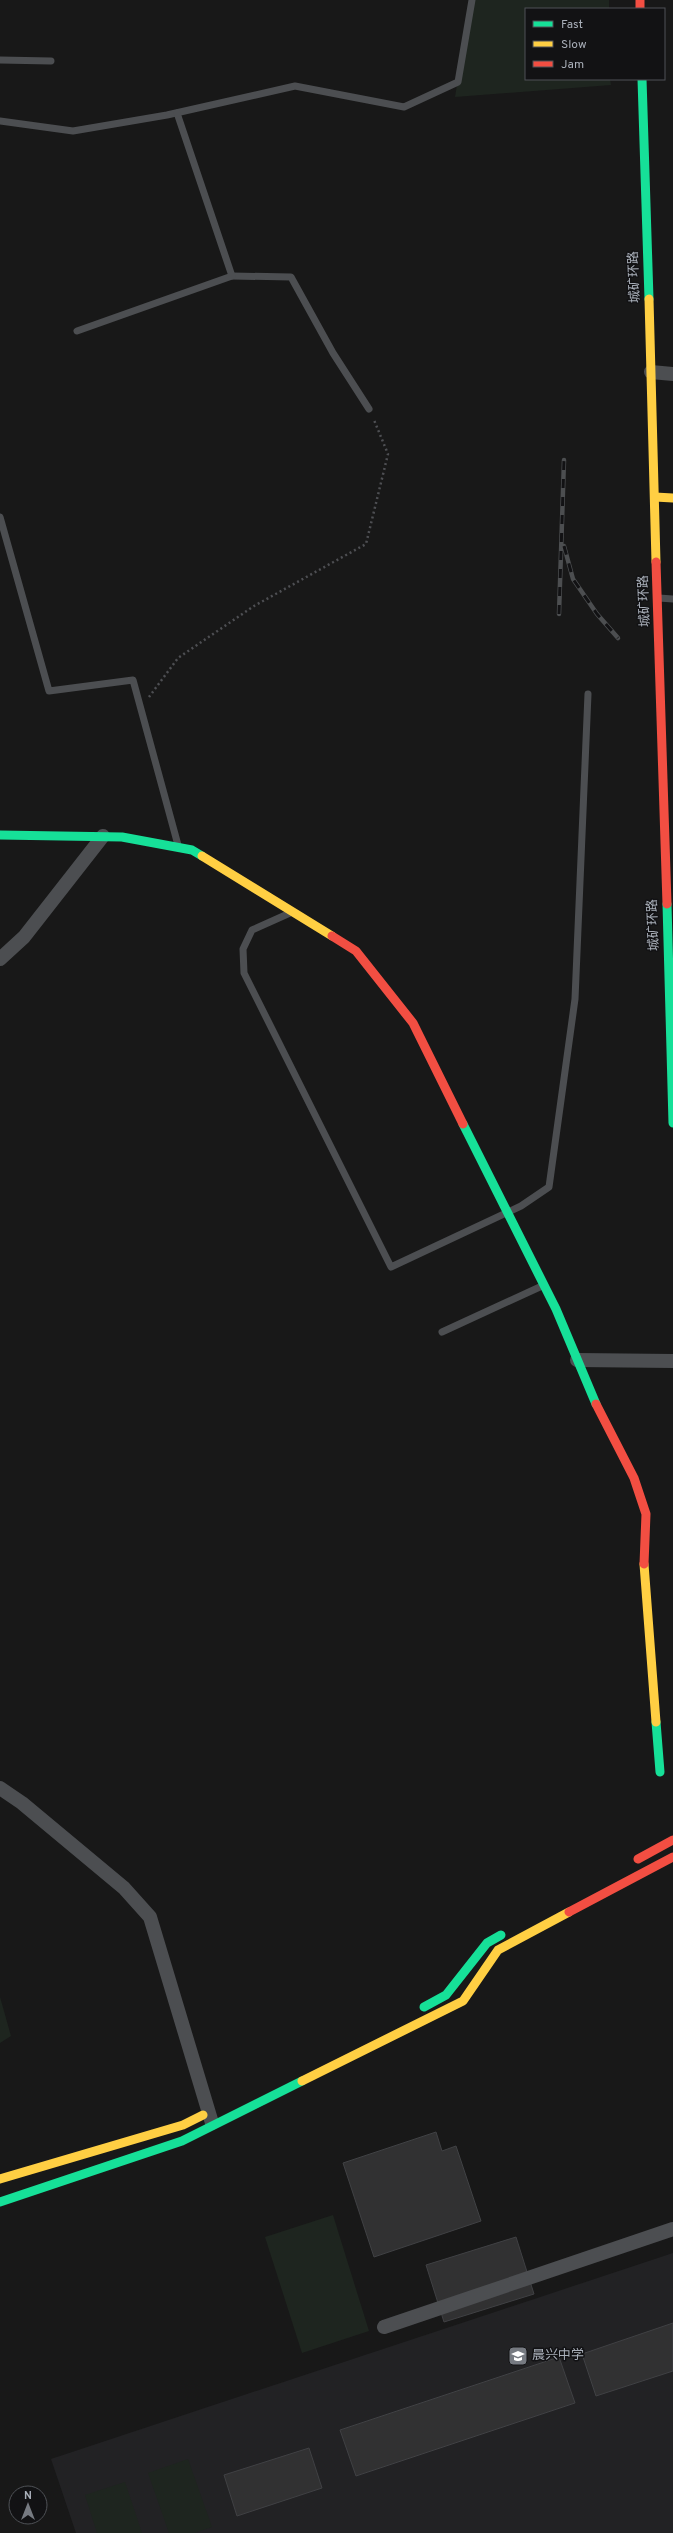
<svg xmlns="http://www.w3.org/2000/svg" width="673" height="2533" viewBox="0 0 673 2533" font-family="Overpass,'Noto Sans SC',sans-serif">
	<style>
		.built { fill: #222224 }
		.green { fill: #1e251f }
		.building { fill: #313132; stroke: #404144 }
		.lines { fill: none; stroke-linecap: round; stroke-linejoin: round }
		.path { stroke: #4e4f53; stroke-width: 2.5; stroke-dasharray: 2 3; stroke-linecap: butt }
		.lane { stroke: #4c4e51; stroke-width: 7 }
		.street { stroke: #4c4e51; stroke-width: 14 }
		.fast { stroke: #16e098; stroke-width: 9 }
		.slow { stroke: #ffcf43; stroke-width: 9 }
		.jam { stroke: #f24e42; stroke-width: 9 }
		.rail-casing { stroke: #4c4e50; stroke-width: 4.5 }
		.rail { stroke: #121214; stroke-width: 3; stroke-dasharray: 9; stroke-linecap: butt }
		.labels { text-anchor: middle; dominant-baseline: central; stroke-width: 3; stroke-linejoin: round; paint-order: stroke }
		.street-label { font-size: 13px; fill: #a9afb9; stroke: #121214 }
		.poi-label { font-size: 13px; fill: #a9afb9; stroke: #121214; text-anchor: start }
	</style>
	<rect width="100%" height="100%" fill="#181818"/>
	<!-- built -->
	<polygon class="built" points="673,2253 673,2533 76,2533 51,2459"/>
	<!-- green -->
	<g class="green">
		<polygon points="471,0 609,0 609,9 526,9 526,79 610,79 611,85 455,97"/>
		<polygon points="0,1997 11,2036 0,2043"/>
		<polygon points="333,2215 369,2331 302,2353 265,2237"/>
		<polygon points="188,2459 212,2527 195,2533 169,2533 148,2473"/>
		<polygon points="125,2482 142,2533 97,2533 85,2495"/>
	</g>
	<!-- building -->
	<g class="building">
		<polygon points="436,2132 442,2151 456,2146 481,2221 374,2257 343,2163"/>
		<polygon points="516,2237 534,2294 444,2322 426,2265"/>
		<polygon points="673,2323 673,2371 596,2396 582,2354"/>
		<polygon points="559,2357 575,2403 356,2476 340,2430"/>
		<polygon points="309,2448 322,2488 237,2516 224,2475"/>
	</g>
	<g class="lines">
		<!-- path -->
		<polyline class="path" points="149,697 178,658 254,606 366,544 388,454 374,420"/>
		<!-- lane -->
		<g class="lane">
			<polyline points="0,60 51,61"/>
			<polyline points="0,121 73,131 167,115 295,86 404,107 458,82 472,0"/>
			<polyline points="232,276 291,277 333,353 369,409"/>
			<polyline points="77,331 232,276 177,113"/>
			<polyline points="0,517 49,691 133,680 178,845"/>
			<polyline points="659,598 673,599"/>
			<polyline points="290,913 252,930 243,949 244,973 391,1267 521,1206 549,1187 575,999 588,694"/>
			<polyline points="442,1332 542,1286"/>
		</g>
		<!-- street -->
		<g class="street">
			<polyline points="651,372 673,374"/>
			<polyline points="0,959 24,937 103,836"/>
			<polyline points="577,1360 673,1361"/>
			<polyline points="0,1788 22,1803 124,1888 150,1917 212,2123"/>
			<polyline points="384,2327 673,2229"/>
		</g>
		<!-- fast -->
		<g class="fast">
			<polyline points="642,79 649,299"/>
			<polyline points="0,835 122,837 192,850 202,856"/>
			<polyline points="667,904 673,1123"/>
			<polyline points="463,1124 556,1309 596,1404"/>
			<polyline points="656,1722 660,1772"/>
			<polyline points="424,2007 446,1995 487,1943 501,1935"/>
			<polyline points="0,2202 182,2141 302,2081"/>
		</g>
		<!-- slow -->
		<g class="slow">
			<polyline points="649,299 656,562"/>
			<polyline points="655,497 673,498"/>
			<polyline points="202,856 332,936"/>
			<polyline points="644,1564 656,1722"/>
			<polyline points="302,2081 463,2001 498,1950 569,1912"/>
			<polyline points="0,2179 183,2125 203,2115"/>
		</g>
		<!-- jam -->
		<g class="jam">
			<polyline points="640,0 640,9"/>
			<polyline points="656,562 667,904"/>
			<polyline points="332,936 356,951 413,1023 463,1124"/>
			<polyline points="596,1404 634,1478 646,1514 644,1564"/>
			<polyline points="638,1859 673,1840"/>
			<polyline points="569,1912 673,1857"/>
		</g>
		<defs>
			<g id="rail">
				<polyline points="564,546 573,579 597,614 618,638"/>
				<polyline points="559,614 564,460"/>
			</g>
		</defs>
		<!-- rail casing -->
		<use href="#rail" class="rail-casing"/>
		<!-- rail -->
		<use href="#rail" class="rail"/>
	</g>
	<!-- icons -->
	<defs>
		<symbol id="school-square" viewBox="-11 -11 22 22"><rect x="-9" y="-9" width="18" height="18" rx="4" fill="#767a81" stroke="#121214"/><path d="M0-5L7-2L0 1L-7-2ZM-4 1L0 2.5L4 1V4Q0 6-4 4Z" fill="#fff"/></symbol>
	</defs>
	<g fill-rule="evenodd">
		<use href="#school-square" x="507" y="2345" width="22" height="22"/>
	</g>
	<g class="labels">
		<!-- street labels -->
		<g class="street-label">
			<text transform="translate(635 277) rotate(-92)">城矿环路</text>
			<text transform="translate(645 601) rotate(-92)">城矿环路</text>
			<text transform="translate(654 925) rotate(-92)">城矿环路</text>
		</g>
		<!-- poi labels -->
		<g class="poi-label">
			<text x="532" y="2356">晨兴中学</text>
		</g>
	</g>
	<!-- legend -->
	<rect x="525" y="8" width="140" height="72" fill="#121214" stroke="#4e5156"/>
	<rect x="533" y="21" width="20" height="6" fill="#16e098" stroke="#4e5156"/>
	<text x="561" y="28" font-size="12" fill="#a9afb9">Fast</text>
	<rect x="533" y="41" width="20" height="6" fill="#ffcf43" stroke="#4e5156"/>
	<text x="561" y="48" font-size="12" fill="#a9afb9">Slow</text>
	<rect x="533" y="61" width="20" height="6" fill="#f24e42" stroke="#4e5156"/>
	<text x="561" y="68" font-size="12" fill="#a9afb9">Jam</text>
	<!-- north arrow -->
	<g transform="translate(28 2505)"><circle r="19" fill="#121214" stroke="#4e5156"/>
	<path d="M0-3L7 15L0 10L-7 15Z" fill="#767a81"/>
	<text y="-6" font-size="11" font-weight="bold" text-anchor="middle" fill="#a9afb9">N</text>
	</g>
</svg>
